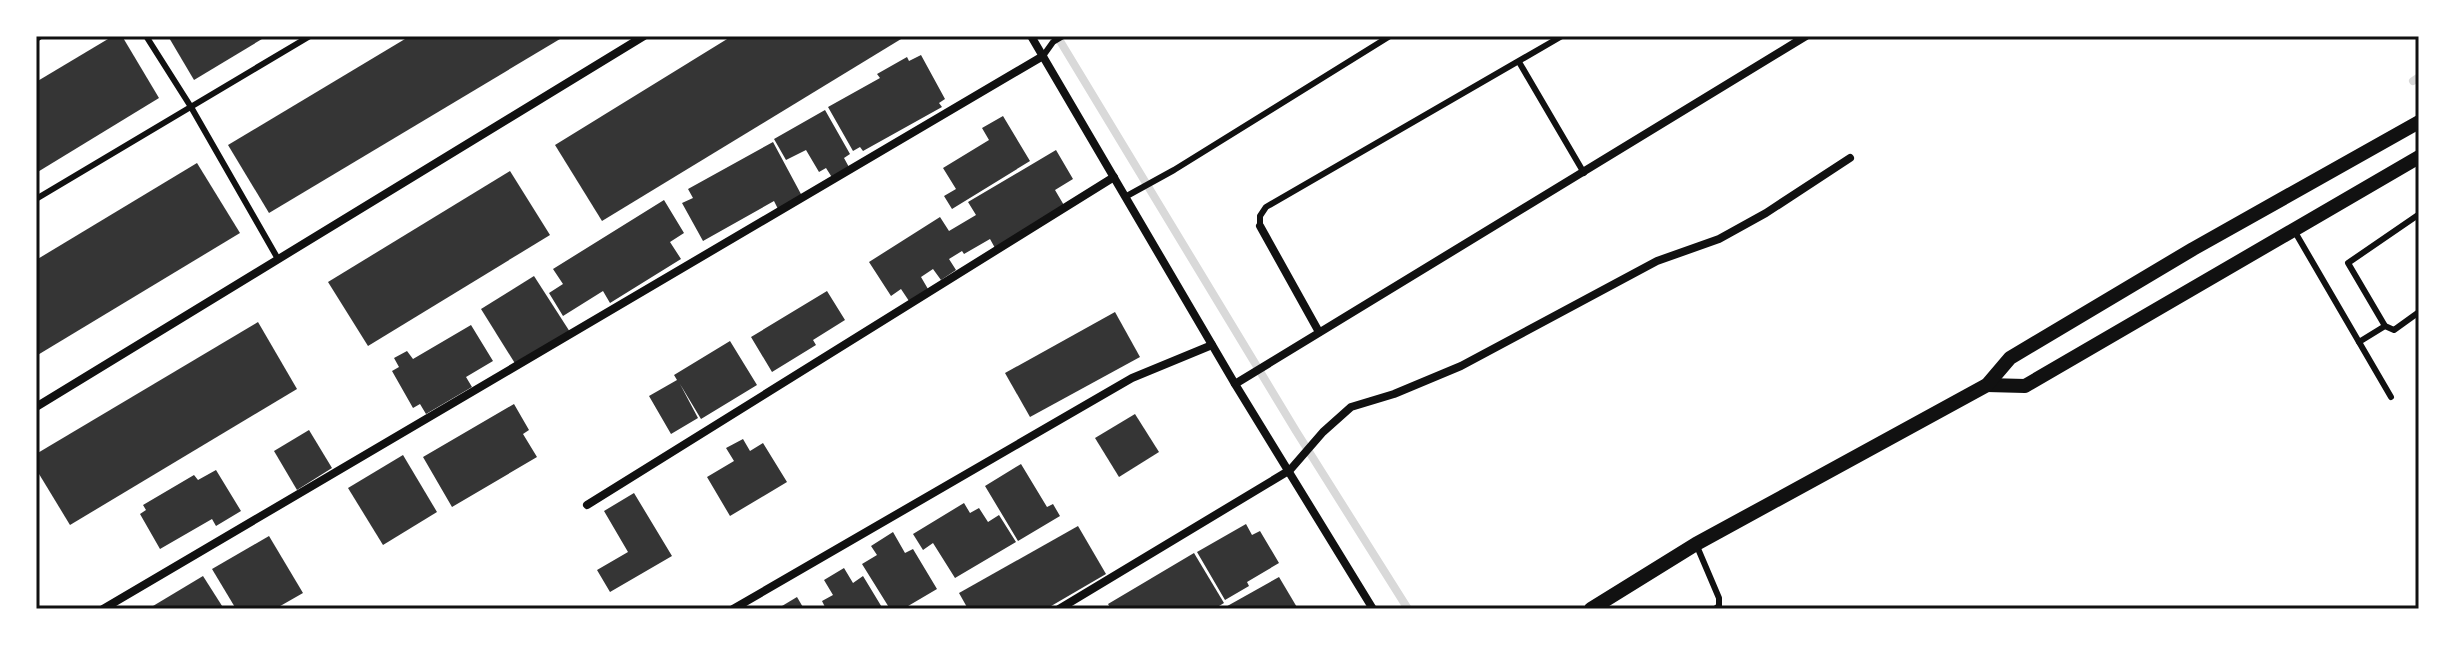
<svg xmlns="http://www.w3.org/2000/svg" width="2455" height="645" viewBox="0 0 2455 645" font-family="'Exo 2',sans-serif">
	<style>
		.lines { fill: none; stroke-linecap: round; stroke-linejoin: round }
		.stream { stroke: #d9d9d9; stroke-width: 8 }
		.building { fill: #353535 }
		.service { stroke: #111; stroke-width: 6 }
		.minor { stroke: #111; stroke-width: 8 }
		.tertiary { stroke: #111; stroke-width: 14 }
		.neatline { fill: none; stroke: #111; stroke-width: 3 }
	</style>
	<rect width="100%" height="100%" fill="#fff"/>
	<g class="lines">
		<!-- stream -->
		<g class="stream">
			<polyline points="1057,36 1296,431 1408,609"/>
			<polyline points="2413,81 2419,77"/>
		</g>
	</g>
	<!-- building -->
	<g class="building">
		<polygon points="113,36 122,36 159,98 36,173 36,82"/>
		<polygon points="168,36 267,36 194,80"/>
		<polygon points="410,36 558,36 560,39 269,213 228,145"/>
		<polygon points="732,36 906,36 602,221 555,145"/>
		<polygon points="921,55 945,99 939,103 942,107 863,151 860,147 853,151 828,107 880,78 877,74 907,57 909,61"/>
		<polygon points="825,110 850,154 844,158 850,169 833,179 826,168 819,172 806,150 786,160 774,139"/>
		<polygon points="1003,116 1030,161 952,209 944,196 956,189 943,168 989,140 982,128"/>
		<polygon points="773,142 802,196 778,209 774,201 703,241 682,203 693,198 688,189"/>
		<polygon points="1056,150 1073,179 1055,190 1065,207 995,248 990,239 964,254 962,251 949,259 956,270 941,280 933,269 921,277 928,289 909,301 901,289 891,296 869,262 940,217 949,231 976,215 968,202"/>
		<polygon points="197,163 240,233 36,356 36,260"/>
		<polygon points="510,171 550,235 368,346 328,282"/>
		<polygon points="664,200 684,233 670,242 681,259 610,303 603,291 563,316 549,293 563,284 553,269"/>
		<polygon points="534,276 570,332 516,365 481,309"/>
		<polygon points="827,291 845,320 813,340 816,345 772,372 751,337"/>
		<polygon points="1115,312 1140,357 1030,417 1005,373"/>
		<polygon points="258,322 297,389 70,525 36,469 36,454"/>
		<polygon points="471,325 493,361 466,377 472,387 426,414 420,404 413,408 392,371 399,367 394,358 407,351 413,359"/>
		<polygon points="730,341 757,385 701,419 680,384 698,418 671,434 649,396 677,380 674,375"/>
		<polygon points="514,404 529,430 523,434 537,457 452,507 423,457"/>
		<polygon points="1135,414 1159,452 1119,477 1095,438"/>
		<polygon points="309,430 332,468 297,490 274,451"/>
		<polygon points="743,439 750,451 763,443 787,482 730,516 707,477 734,461 726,448"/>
		<polygon points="403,455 437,512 383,545 348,488"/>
		<polygon points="1021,464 1047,507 1053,504 1060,516 1018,541 985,486"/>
		<polygon points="216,470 241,511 216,526 212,519 160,549 140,514 146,510 143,505 194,475 198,480"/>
		<polygon points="634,493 672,556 610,592 597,570 628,552 604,511"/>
		<polygon points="964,503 970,513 979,508 988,522 999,515 1016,542 955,578 933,543 923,550 913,534"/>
		<polygon points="1246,524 1252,535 1260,531 1279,563 1247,582 1249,586 1225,600 1197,552"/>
		<polygon points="1078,526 1106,574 1046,609 968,609 959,593"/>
		<polygon points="893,532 905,553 913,549 937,589 903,609 890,609 862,564 877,555 871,546"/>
		<polygon points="269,536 303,593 275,609 236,609 212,569"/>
		<polygon points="1194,553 1224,603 1214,609 1111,609 1108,604"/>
		<polygon points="844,568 853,583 863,576 883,609 826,609 822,601 833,595 824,580"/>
		<polygon points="203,576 224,609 148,609"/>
		<polygon points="1279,577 1298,609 1222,609"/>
		<polygon points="797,597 804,609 777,609"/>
	</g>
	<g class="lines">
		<!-- service -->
		<g class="service">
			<polyline points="146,36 191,107 278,259"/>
			<polyline points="1043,56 1053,42 1063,36"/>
			<polyline points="1519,62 1584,173"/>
			<polyline points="1125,197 1174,170 1390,36"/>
			<polyline points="36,199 310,36"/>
			<polyline points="2418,215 2348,263 2385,326 2394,330 2419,312"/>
			<polyline points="1260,226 1260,216 1266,207 1562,36"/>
			<polyline points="2295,232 2391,397"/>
			<polyline points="2359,342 2385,326"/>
			<polyline points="1696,544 1719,598 1719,606 1715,609"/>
		</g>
		<!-- minor -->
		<g class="minor">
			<polyline points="1031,36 1235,384 1373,609"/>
			<polyline points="36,38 39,36"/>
			<polyline points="1260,226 1319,332"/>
			<polyline points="1235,384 1806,36"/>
			<polyline points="36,407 644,36"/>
			<polyline points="587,505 1114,177"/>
			<polyline points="103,609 1043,56"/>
			<polyline points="733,609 1132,378 1212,345"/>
			<polyline points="1059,609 1290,470 1323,432 1351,407 1394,394 1461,366 1657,261 1719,239 1766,213 1850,158"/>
		</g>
		<!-- tertiary -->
		<g class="tertiary">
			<polyline points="1987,385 2025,386 2419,157"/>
			<polyline points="1591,609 1696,544 1987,385 2010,358 2193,249 2419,122"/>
		</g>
	</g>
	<!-- border -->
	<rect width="2455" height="645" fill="none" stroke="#ffffff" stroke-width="76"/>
	<rect x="38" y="38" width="2379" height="569" class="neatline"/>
</svg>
